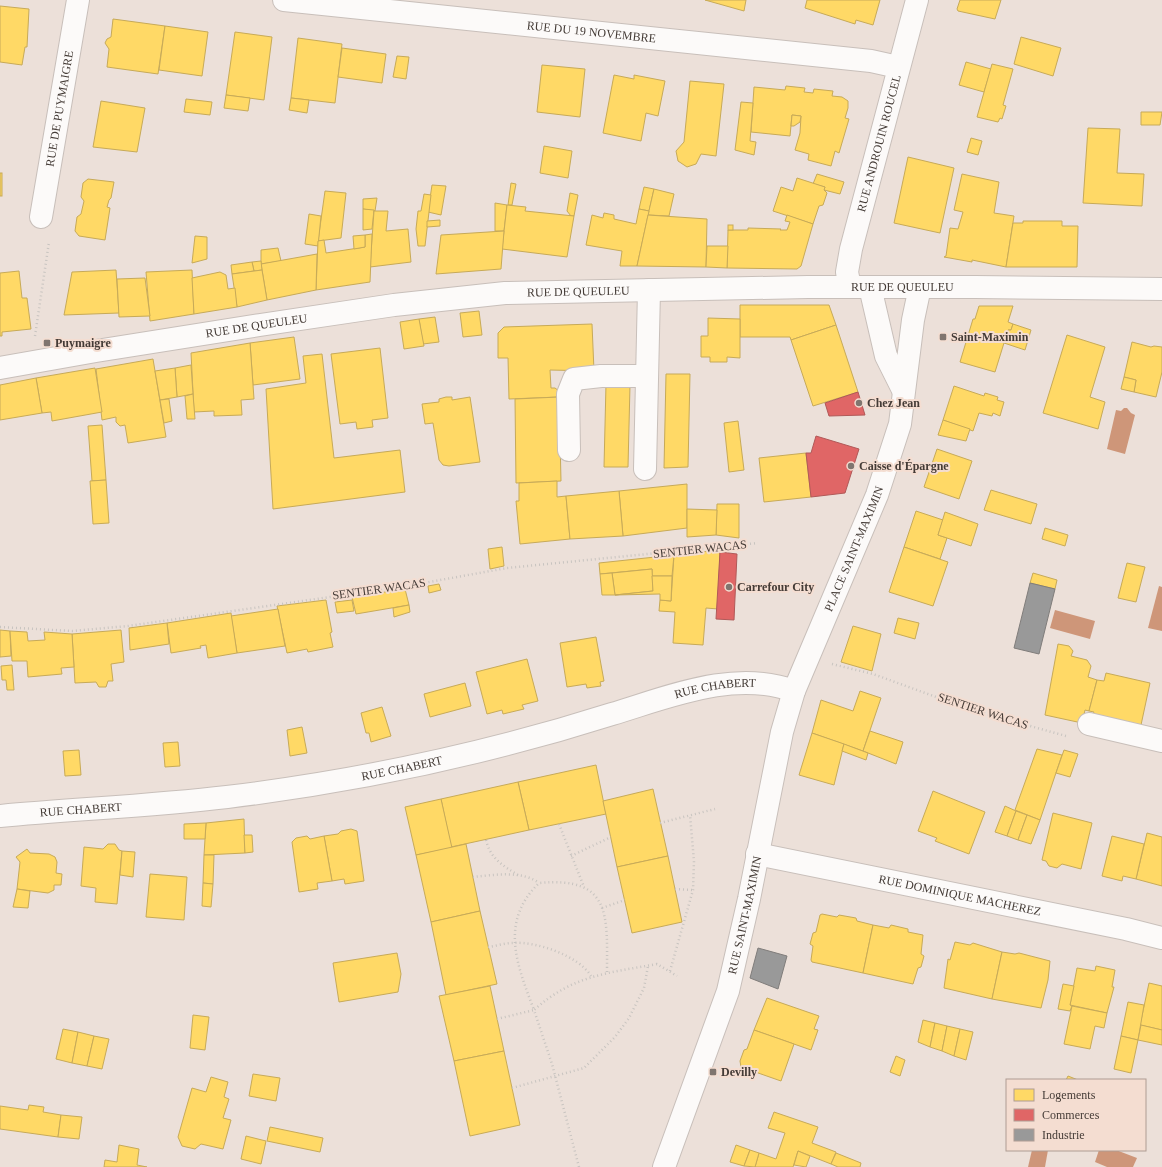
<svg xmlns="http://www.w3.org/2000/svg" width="1162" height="1167" viewBox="0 0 1162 1167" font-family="'Times New Roman',serif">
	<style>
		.water { fill: #ce9679 }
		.homes { fill: #ffd966; stroke: #c7aa58 }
		.shops { fill: #e06666; stroke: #b15958 }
		.industry { fill: #999; stroke: #807d7b }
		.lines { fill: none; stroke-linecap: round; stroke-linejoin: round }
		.minor-casing { stroke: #c8bfba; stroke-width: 24 }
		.path { stroke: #c8c4c0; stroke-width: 2.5; stroke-dasharray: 1 3; stroke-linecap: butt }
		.minor { stroke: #fcfaf9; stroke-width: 22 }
		.poi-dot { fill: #7f756f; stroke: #f4ddd1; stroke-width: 1.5 }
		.labels { text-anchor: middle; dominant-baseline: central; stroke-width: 4; stroke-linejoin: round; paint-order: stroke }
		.street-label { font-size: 12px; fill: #443b36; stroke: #f4ddd1 }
		.poi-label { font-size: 12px; font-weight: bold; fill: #443b36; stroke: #f4ddd1; text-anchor: start }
	</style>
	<rect width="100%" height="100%" fill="#ece0d9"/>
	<!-- water -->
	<g class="water">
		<polygon points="1124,408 1127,408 1131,413 1135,415 1125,454 1107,449 1116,410 1121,411"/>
		<polygon points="1159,586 1162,587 1162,631 1148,628"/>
		<polygon points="1055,610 1095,621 1090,639 1050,628"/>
		<polygon points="1032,1150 1048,1150 1045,1167 1028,1167"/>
		<polygon points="1099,1150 1116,1150 1137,1158 1133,1167 1107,1167 1095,1162"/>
	</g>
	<!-- homes -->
	<g class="homes">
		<polygon points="705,0 746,0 744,11"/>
		<polygon points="807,0 880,0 873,25 856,20 855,24 805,8"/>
		<polygon points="960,0 1001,0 995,19 958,11 957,9"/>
		<polygon points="0,6 29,9 27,47 25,47 22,65 0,62"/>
		<polygon points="113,19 165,26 158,74 107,67 109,49 105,43 107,39 111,37"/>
		<polygon points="165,26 208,32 202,76 159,70"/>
		<polygon points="235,32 272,37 264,100 226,95"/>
		<polygon points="1021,37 1061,48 1053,76 1014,64"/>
		<polygon points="298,38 342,44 335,103 291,98"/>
		<polygon points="342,48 386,54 382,83 338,77"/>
		<polygon points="397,56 409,57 406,79 393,77"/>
		<polygon points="966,62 991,69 984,92 959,85"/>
		<polygon points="992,64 1013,69 1003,105 1006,106 1002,119 1000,118 998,122 977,117"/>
		<polygon points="542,65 585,69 580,117 537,112"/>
		<polygon points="614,75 634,79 634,75 665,81 658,116 646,113 641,141 603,133"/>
		<polygon points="690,81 724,84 716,156 701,154 696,164 687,167 678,161 676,151 684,142"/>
		<polygon points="786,86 805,88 804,92 813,93 814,89 833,91 832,96 842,97 848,101 848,108 845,118 849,119 839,153 835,151 831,166 808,160 809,154 795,150 800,133 801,116 792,115 790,136 751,132 754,87 785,90"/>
		<polygon points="226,95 250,98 248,111 224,108"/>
		<polygon points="291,98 309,100 307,113 289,110"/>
		<polygon points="186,99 212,102 210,115 184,112"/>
		<polygon points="101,101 145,108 137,152 93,147"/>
		<polygon points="741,102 753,103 750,141 756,142 754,155 735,150"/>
		<polygon points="1141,112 1162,112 1160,125 1141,125"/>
		<polygon points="792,115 801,116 800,122 794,126 791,126"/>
		<polygon points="1088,128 1120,129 1117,173 1144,174 1142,206 1083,203"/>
		<polygon points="971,138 982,141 978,155 967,152"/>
		<polygon points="544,146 572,151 568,178 540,173"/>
		<polygon points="908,157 954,168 940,233 894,223"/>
		<rect x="0" y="173" width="2" height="23"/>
		<polygon points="817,174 844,182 840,194 824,190 825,187 813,184"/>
		<polygon points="962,174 999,182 994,213 1014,216 1006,267 972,260 972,262 944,257 946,256 950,228 958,229 963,212 954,210"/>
		<polygon points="797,178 825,187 824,190 827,193 823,205 819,206 813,224 773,211 781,187 793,191"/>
		<polygon points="88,179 114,182 111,198 109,200 107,207 110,208 105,240 79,236 75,231 77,217 81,214 84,201 81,197 83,183"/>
		<polygon points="511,183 516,184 512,205 508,205"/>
		<polygon points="432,185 446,186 441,215 428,212"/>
		<polygon points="644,187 654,189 649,211 639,209"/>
		<polygon points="654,189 674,194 669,216 648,215"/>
		<polygon points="325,191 346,193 341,238 318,241"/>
		<polygon points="570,193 578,195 574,216 571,216 567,211"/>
		<polygon points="424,194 431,195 425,246 418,246 416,229 418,211 421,211"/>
		<polygon points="377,198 375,211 363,209 363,199"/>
		<polygon points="495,203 507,205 504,231 495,231"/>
		<polygon points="507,205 526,207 525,211 574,216 567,257 502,249"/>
		<polygon points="363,209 374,210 372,229 363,230"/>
		<polygon points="639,209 649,211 637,266 620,266 622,251 586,245 592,215 603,218 604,213 614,215 614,219 636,224"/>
		<polygon points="374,211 388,211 386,231 408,229 411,262 370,267"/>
		<polygon points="309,214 321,216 318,246 305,244"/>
		<polygon points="648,215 707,219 706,267 637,266"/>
		<polygon points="787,215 813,224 801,266 797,269 727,268 728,230 748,230 748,228 781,229 780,230 787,230 790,222 785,221"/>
		<polygon points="440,220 440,226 427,227 427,221"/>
		<polygon points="1023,221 1062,221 1062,226 1078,226 1077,267 1006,267 1013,223 1023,223"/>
		<rect x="728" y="225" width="5" height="5"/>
		<polygon points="504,231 501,269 436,274 441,235"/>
		<polygon points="372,234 370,282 316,290 318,241 324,240 326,253 365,247 365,235"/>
		<polygon points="365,235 365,247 354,249 353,236"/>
		<polygon points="195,236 207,237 207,259 192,263"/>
		<polygon points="707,246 728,246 727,268 706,267"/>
		<polygon points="278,248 281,261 261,264 261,250"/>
		<polygon points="317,254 316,290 267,300 261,264"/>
		<polygon points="261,261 262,270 254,271 252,262"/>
		<polygon points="252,262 254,271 232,274 231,265"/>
		<polygon points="116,270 119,313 64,315 72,272"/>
		<polygon points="192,270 194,314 150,321 146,272"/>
		<polygon points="262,270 267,300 237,307 232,274"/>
		<polygon points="19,271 22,298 27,298 31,329 2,332 2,336 0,336 0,273"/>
		<polygon points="220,272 226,275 228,289 235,288 237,307 194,314 192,278"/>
		<polygon points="145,278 150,316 119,317 117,279"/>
		<polygon points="740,305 829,305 836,325 791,340 790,337 740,337"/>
		<polygon points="979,306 1013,306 1008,322 1013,324 1011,330 1008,330 995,372 960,362 973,319 975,319"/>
		<polygon points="479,311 482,335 463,337 460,313"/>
		<polygon points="435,317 439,342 423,344 419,319"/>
		<polygon points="708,318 740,319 740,358 727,357 727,362 710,362 710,357 701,357 701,336 708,336"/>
		<polygon points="419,319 424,346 404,349 400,322"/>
		<polygon points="592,324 594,371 550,370 551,388 555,388 559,391 559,397 509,399 508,358 498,358 498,333 504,327"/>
		<polygon points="1013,324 1031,330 1025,350 1004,343 1008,330 1011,330"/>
		<polygon points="836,325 858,392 813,406 791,340"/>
		<polygon points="1067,335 1105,347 1090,397 1105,402 1098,429 1043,413"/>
		<polygon points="294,337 300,379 253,385 250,343"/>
		<polygon points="1132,342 1151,347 1154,346 1162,347 1162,372 1156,397 1134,392 1136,380 1124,377"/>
		<polygon points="250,343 254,399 241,400 242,415 214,416 214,411 194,412 191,353"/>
		<polygon points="380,348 388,418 372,420 373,427 357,429 356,422 340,424 331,354"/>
		<polygon points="322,354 334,458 400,450 405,492 273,509 266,389 306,383 303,356"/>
		<polygon points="153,359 166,437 128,443 125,425 120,426 116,422 116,417 102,420 96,369"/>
		<polygon points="191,365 193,394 177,397 175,368"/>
		<polygon points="95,368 102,412 52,421 51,412 42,413 36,378"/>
		<polygon points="175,368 177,397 160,400 155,371"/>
		<polygon points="666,374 690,374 688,467 664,468"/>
		<polygon points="1124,377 1136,380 1134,392 1121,389"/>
		<polygon points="36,378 42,413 0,420 0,385"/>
		<polygon points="606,384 630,385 628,467 604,467"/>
		<polygon points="954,386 984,396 985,393 998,397 997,400 1004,402 1000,416 993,413 992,416 979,413 973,431 943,420"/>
		<polygon points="193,394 195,419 187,419 185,396"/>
		<polygon points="446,397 452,397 452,400 470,397 480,462 449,466 443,465 439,460 433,423 425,424 422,404 439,402 439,399"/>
		<polygon points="559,397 561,481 516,483 515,399"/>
		<polygon points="169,399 172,421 164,423 160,400"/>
		<polygon points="943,420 970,429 966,441 938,435"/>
		<polygon points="738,421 744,470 729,472 724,423"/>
		<polygon points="102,425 106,480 92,481 88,426"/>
		<polygon points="937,449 972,461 959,499 924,487"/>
		<polygon points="806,453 811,497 764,502 759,458"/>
		<polygon points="106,480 109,523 93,524 90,481"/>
		<polygon points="557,481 557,497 566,496 570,539 520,544 516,501 519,501 519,483"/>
		<polygon points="687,484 687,528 623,536 619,491"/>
		<polygon points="991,490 1037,504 1031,524 984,510"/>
		<polygon points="619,491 623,536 570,539 566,496"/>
		<polygon points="717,504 739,504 739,538 716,535"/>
		<polygon points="687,509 717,510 716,535 687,537"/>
		<polygon points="916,511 943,520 938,535 947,538 940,559 904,547"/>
		<polygon points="945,512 978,524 971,546 938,535"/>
		<polygon points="1045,528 1068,535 1065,546 1042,539"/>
		<polygon points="502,547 504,566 490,569 488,549"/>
		<polygon points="904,547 948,562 933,606 889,592"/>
		<polygon points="720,550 718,609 706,608 703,645 673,643 675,612 659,611 660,600 671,601 674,555"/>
		<polygon points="674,555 672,576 652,576 652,569 600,574 599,563"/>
		<polygon points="1127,563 1145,567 1136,602 1118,598"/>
		<polygon points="652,569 653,591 615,595 612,573"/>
		<polygon points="612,573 615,595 602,595 600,574"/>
		<polygon points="1033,573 1057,580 1055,589 1030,583"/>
		<polygon points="652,576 672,576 671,601 660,600 660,594 615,595 653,591"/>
		<polygon points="439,584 441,590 429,593 428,586"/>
		<polygon points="405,589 409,605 356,614 352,597"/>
		<polygon points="326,600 332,632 330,633 333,647 308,652 307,649 287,653 277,606"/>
		<polygon points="352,600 354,611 337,613 335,602"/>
		<polygon points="409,605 410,612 394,617 393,608"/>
		<polygon points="278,609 285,646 237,653 231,616"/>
		<polygon points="231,613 237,653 208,658 206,645 200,646 201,648 171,653 167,623"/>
		<polygon points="898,618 919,623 915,639 894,633"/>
		<polygon points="167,623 169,644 130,650 129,628"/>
		<polygon points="853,626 881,634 872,671 841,662"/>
		<polygon points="0,630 10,631 11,656 0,657"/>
		<polygon points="121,630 124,662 111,664 113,681 108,681 106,687 99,687 96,682 75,683 72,634"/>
		<polygon points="10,631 27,632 28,641 45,640 44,632 72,634 74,667 61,668 62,674 28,677 27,661 12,661"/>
		<polygon points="596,637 604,681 600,682 601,686 587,688 586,684 567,687 560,643"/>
		<polygon points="1058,644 1069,646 1073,651 1071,656 1087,660 1091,666 1088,677 1097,680 1089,711 1085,710 1082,723 1045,715"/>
		<polygon points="527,659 538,701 522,705 524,709 503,714 502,710 487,714 476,672"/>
		<polygon points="12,665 14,690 7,690 6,680 2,680 1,666"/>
		<polygon points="1106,673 1150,683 1141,725 1093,714 1094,712 1089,711 1097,680 1104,681"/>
		<polygon points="465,683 471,706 430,717 424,694"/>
		<polygon points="860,691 881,698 863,751 812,733 821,700 853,711"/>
		<polygon points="382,707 391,736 371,742 369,733 366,733 361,713"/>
		<polygon points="302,727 307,753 290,756 287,730"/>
		<polygon points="870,731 903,742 896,764 863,751"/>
		<polygon points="812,733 844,744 834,785 799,775"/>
		<polygon points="178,742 180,766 165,767 163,743"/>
		<polygon points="844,744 868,753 866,760 842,751"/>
		<polygon points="1037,749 1062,755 1040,820 1015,810"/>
		<polygon points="79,750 81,775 65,776 63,751"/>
		<polygon points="1064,750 1078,754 1070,777 1056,773"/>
		<polygon points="596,765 606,814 529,830 518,782"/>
		<polygon points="518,782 529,830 451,847 441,799"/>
		<polygon points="653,789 668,856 617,867 603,801"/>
		<polygon points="933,791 985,812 969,854 935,841 937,838 918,831"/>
		<polygon points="441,799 452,848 416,855 405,807"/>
		<polygon points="1005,806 1016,811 1007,836 995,832"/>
		<polygon points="1016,811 1027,815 1018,840 1007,836"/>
		<polygon points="1053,813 1092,823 1081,869 1062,864 1057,868 1049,866 1046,861 1042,860"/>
		<polygon points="1027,815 1040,820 1031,844 1018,840"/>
		<polygon points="244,819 245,853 204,855 206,823"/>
		<polygon points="206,823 205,839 184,839 184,824"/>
		<polygon points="351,829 357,831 364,881 345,884 344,879 332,881 324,836 338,834 341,831"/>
		<polygon points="1147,833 1162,837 1162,886 1136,879"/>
		<polygon points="244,835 252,835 253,852 245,853"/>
		<polygon points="307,836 310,839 324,836 332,881 317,883 318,889 299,892 292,842 296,838"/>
		<polygon points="1112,836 1144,844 1136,879 1123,876 1122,881 1102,876"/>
		<polygon points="108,844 115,844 119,850 122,851 117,904 95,902 96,888 81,886 84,847 103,849"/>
		<polygon points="466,844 480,911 431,922 416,855"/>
		<polygon points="27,849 30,853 49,854 55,857 57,862 56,873 62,874 61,885 54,885 54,890 48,893 17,889 20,862 16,857"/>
		<polygon points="122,851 135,852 133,877 120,875"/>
		<polygon points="204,855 214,855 213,884 203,883"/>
		<polygon points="668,856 682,922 632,933 617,867"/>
		<polygon points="150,874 187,877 184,920 146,917"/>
		<polygon points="203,883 213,884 211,907 202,906"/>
		<polygon points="17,889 30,891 28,908 13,907"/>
		<polygon points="480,911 497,984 446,995 431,922"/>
		<polygon points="822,914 837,917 839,915 856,918 857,921 873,925 863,973 812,962 811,960 813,946 810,944 813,933 816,932 820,915"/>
		<polygon points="873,925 889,928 891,925 908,929 908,932 923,935 921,954 924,956 921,967 918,968 913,984 863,973"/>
		<polygon points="955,942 970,945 973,943 1002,952 992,999 944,988 948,959 950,960"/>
		<polygon points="1002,952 1015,954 1019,953 1050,961 1048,980 1041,1008 992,999"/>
		<polygon points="397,953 401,974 398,992 339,1002 333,963"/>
		<polygon points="1096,966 1115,970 1112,987 1114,987 1107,1013 1070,1005 1077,968 1095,971"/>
		<polygon points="1149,983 1162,986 1162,1030 1140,1025"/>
		<polygon points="1063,984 1074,986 1070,1005 1072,1006 1070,1011 1058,1009"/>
		<polygon points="490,986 504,1051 454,1061 439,996"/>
		<polygon points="767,998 819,1016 814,1029 818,1030 811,1050 754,1030"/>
		<polygon points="1128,1002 1144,1005 1138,1040 1121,1036"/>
		<polygon points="1072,1006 1107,1013 1104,1028 1095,1026 1090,1049 1064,1044"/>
		<polygon points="193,1015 209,1017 205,1050 190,1048"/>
		<polygon points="923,1020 935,1023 930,1047 918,1042"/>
		<polygon points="935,1023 947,1026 942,1051 930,1047"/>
		<polygon points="1141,1025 1162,1030 1162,1045 1138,1040"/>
		<polygon points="947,1026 960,1029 954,1056 942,1051"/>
		<polygon points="63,1029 78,1032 72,1063 56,1059"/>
		<polygon points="960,1029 973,1032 966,1060 954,1056"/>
		<polygon points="754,1030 794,1044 781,1081 741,1067 740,1061 744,1050 747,1049"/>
		<polygon points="78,1032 94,1036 87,1066 72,1063"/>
		<polygon points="94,1036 109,1039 102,1069 87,1066"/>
		<polygon points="1121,1036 1138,1040 1131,1073 1114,1069"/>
		<polygon points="504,1051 520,1125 470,1136 454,1061"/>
		<polygon points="896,1056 905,1060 900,1076 890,1072"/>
		<polygon points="253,1074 280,1078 276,1101 249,1096"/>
		<polygon points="1068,1076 1078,1080 1066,1080"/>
		<polygon points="211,1077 228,1082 224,1097 229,1099 223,1118 231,1120 223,1149 201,1144 195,1149 182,1146 178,1137 192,1088 206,1092"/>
		<polygon points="29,1105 44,1107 43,1112 61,1115 58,1137 0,1129 0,1106 28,1110"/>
		<polygon points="774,1112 818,1127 812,1143 836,1152 831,1164 798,1151 793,1167 755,1167 759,1153 776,1159 785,1133 768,1128"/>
		<polygon points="61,1115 82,1117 79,1139 58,1137"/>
		<polygon points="270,1127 323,1138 320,1152 267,1141"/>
		<polygon points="246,1136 266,1141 261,1164 241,1159"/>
		<polygon points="119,1145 139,1149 137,1165 147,1167 104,1167 105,1160 117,1162"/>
		<polygon points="736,1145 750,1150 744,1166 730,1162"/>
		<polygon points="750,1150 759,1153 755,1167 744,1166"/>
		<polygon points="798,1151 810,1156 806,1167 794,1165"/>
		<polygon points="836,1153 861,1163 860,1167 838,1167 831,1164"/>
	</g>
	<!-- shops -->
	<g class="shops">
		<polygon points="858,392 865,415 829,416 825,403"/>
		<polygon points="816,436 859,449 845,493 811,497 806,453 811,453"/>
		<polygon points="720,552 737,554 734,620 716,619"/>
	</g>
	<!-- industry -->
	<g class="industry">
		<polygon points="1030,583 1055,589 1039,654 1014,648"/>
		<polygon points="758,948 787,956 778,989 750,978"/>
	</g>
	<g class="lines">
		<defs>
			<g id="minor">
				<path id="s1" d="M 284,0 L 871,61 L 898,67"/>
				<path id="s2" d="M 41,217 L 78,0"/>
				<path id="s3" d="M 850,287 L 847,272 L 851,249 L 917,0"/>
				<polyline points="870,287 886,356 903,390"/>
				<path id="s4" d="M 0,368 L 96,351 L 260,325 L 394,305 L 505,293 L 808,287 L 975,287 L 1162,289"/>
				<polyline points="569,450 568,394 574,379 601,376 647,376"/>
				<polyline points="645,469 649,290"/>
				<polyline points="1089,724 1162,741"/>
				<path id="s5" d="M 0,816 C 75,809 152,806 227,797 C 358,781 486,754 612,714 C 669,697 734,669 794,691"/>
				<path id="s6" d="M 757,854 L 1126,929 L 1162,938"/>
				<path id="s7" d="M 664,1167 L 728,991 L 749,899 L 782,732 L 794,691 L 877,495 L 900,424 L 913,320 L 920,287"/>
			</g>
		</defs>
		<!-- minor casing -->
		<use href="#minor" class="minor-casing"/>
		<!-- path -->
		<g class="path">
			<polyline points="35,336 49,242"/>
			<polyline points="0,627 72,631 128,626 407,586 507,568 758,543"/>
			<polyline points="832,664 873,674 969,709 1066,736"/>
			<polyline points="660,823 715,809"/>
			<polyline points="559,824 584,887"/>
			<path d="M 486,840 C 490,858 503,866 518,875"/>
			<polyline points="571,856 611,837"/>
			<path d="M 473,877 C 493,875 522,870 539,883"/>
			<polyline points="675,889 693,890"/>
			<polyline points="602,908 625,900"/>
			<path d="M 488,947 C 496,946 505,943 513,943 C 536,941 579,956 591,976"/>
			<polyline points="670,971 693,890 694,861 690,815"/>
			<path d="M 497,1019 L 534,1010 C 517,965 499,922 539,883 C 612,876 607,916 607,973"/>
			<polyline points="512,1088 584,1068 615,1037 629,1018 644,988 648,966"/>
			<path d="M 579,1167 L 552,1064 L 534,1010 C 573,975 608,973 657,964 L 677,976"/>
		</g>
		<!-- minor -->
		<use href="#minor" class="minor"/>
	</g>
	<!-- markers -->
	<g class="poi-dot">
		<rect x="939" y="333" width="8" height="8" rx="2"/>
		<rect x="43" y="339" width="8" height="8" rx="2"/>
		<circle cx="859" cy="403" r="4"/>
		<circle cx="851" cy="466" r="4"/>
		<circle cx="729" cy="587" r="4"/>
		<rect x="709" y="1068" width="8" height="8" rx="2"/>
	</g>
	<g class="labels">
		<!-- street labels -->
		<g class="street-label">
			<text stroke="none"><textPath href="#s1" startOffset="309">RUE DU 19 NOVEMBRE</textPath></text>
			<text stroke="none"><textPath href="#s2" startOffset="110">RUE DE PUYMAIGRE</textPath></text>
			<text stroke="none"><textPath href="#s3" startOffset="148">RUE ANDROUIN ROUCEL</textPath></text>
			<text stroke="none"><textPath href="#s4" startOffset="908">RUE DE QUEULEU</textPath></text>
			<text stroke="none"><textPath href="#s4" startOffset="584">RUE DE QUEULEU</textPath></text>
			<text stroke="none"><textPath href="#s4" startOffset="260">RUE DE QUEULEU</textPath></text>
			<text transform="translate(700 549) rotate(-6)">SENTIER WACAS</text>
			<text stroke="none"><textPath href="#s7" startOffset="649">PLACE SAINT-MAXIMIN</textPath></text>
			<text transform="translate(379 589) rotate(-8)">SENTIER WACAS</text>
			<text stroke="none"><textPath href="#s5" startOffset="729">RUE CHABERT</textPath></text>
			<text transform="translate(983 711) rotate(18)">SENTIER WACAS</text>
			<text stroke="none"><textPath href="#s5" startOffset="405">RUE CHABERT</textPath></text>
			<text stroke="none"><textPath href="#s5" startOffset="81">RUE CHABERT</textPath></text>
			<text stroke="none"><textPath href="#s6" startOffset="207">RUE DOMINIQUE MACHEREZ</textPath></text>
			<text stroke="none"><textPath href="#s7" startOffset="265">RUE SAINT-MAXIMIN</textPath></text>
		</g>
		<!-- poi labels -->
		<g class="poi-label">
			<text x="951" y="337">Saint-Maximin</text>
			<text x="55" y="343">Puymaigre</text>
			<text x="867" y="403">Chez Jean</text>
			<text x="859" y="466">Caisse d'Épargne</text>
			<text x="737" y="587">Carrefour City</text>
			<text x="721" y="1072">Devilly</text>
		</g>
	</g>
	<!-- legend -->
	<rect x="1006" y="1079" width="140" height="72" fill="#f4ddd1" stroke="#ae9c93"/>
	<rect x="1014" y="1089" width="20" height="12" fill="#ffd966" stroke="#ae9c93"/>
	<text x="1042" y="1099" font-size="12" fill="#443b36">Logements</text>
	<rect x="1014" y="1109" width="20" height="12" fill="#e06666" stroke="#ae9c93"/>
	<text x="1042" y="1119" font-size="12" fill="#443b36">Commerces</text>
	<rect x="1014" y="1129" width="20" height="12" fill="#999999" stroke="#ae9c93"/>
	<text x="1042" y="1139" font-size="12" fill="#443b36">Industrie</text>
</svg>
